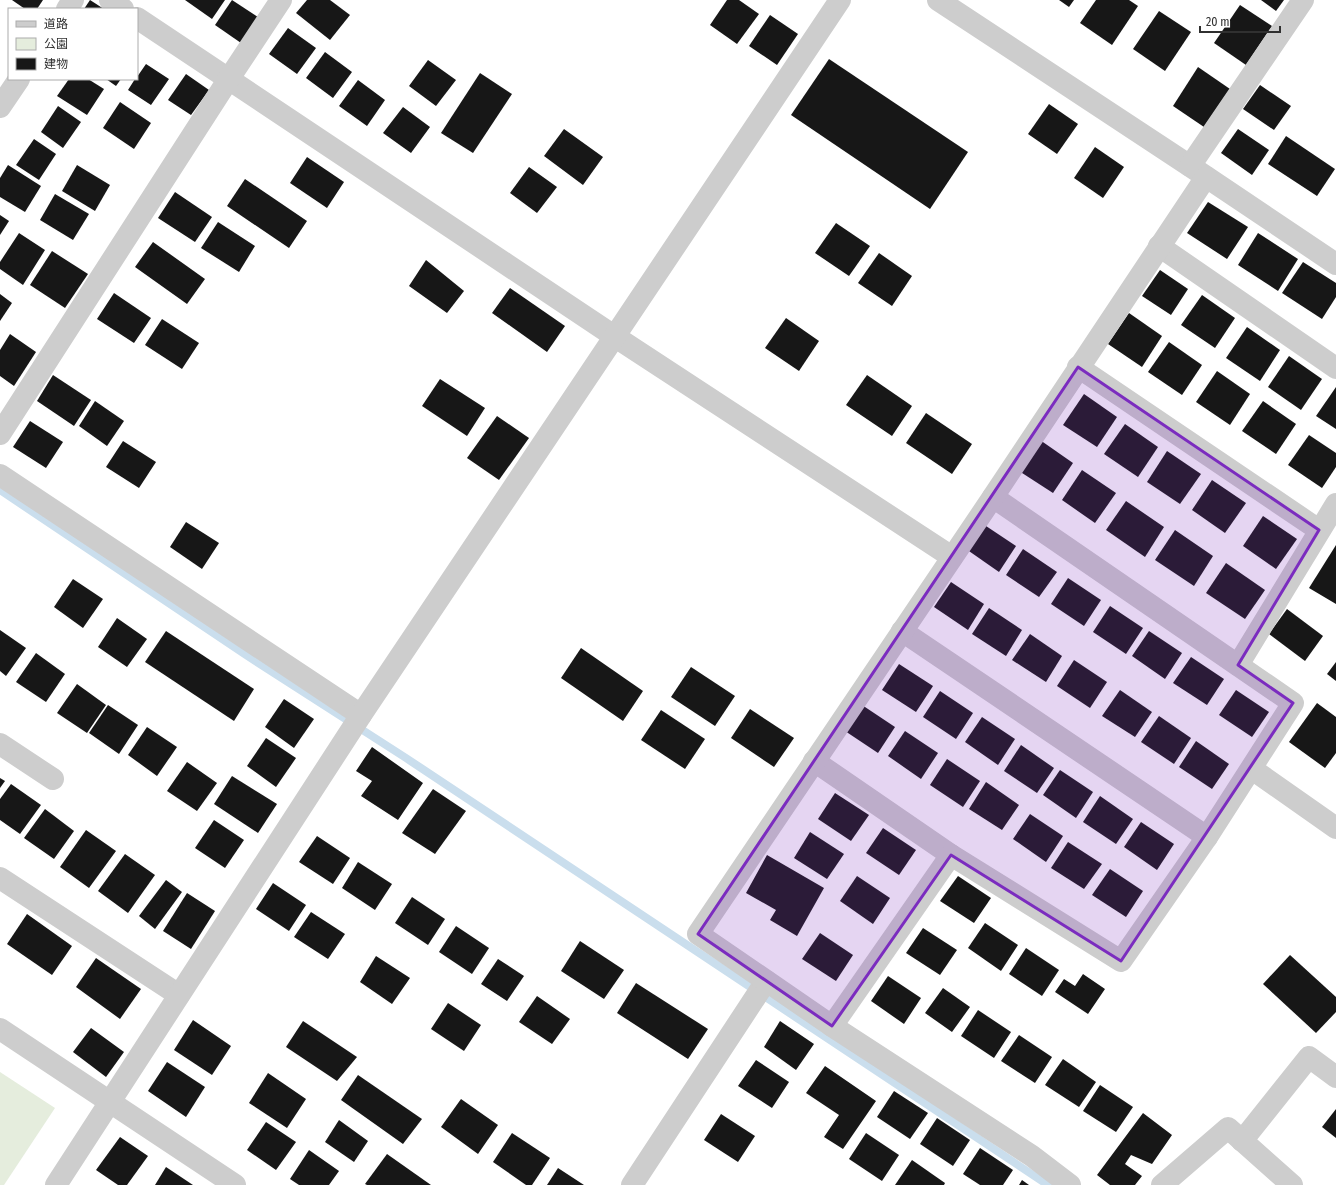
<svg xmlns="http://www.w3.org/2000/svg" width="1336" height="1185" viewBox="0 0 1336 1185" font-family="'Fira Sans Condensed','Noto Sans JP',sans-serif">
	<style>
		.green { fill: #e5eddd }
		.lines { fill: none; stroke-linecap: round; stroke-linejoin: round }
		.stream { stroke: #cadeed; stroke-width: 8 }
		.building { fill: #171717 }
		.minor { stroke: #cdcdcd; stroke-width: 22 }
		.marked { fill: #7b2cbf; fill-opacity: 0.2; stroke: #7b2cbf; stroke-width: 3; stroke-linejoin: round }
	</style>
	<rect width="100%" height="100%" fill="#fff"/>
	<!-- green -->
	<polygon class="green" points="0,1072 55,1108 4,1185 0,1185"/>
	<g class="lines">
		<!-- stream -->
		<polyline class="stream" points="0,490 246,655 406,758 1048,1185"/>
	</g>
	<!-- building -->
	<g class="building">
		<polygon points="12,0 43,0 37,9 25,9"/>
		<polygon points="90,0 104,9 84,9"/>
		<polygon points="185,0 225,0 212,19"/>
		<polygon points="232,0 258,17 241,43 215,25"/>
		<polygon points="307,0 330,0 350,15 330,40 296,13"/>
		<polygon points="727,0 739,0 759,14 737,44 710,25"/>
		<polygon points="1059,0 1074,0 1069,7"/>
		<polygon points="1096,0 1129,0 1138,6 1112,45 1080,23"/>
		<polygon points="1261,0 1284,0 1276,11"/>
		<polygon points="1240,5 1272,26 1246,65 1214,43"/>
		<polygon points="1159,11 1191,32 1165,71 1133,49"/>
		<polygon points="770,15 798,34 777,65 749,46"/>
		<polygon points="288,28 316,48 297,74 269,54"/>
		<polygon points="325,52 352,72 333,98 306,78"/>
		<polygon points="829,59 968,152 930,209 791,115"/>
		<polygon points="428,60 456,80 436,106 409,86"/>
		<polygon points="146,64 169,79 151,105 128,90 135,79 137,79 137,77"/>
		<polygon points="1198,67 1230,89 1204,127 1173,106"/>
		<polygon points="480,73 512,94 473,153 441,133"/>
		<polygon points="186,74 209,90 191,115 168,100"/>
		<polygon points="69,79 88,79 104,89 87,115 57,96"/>
		<polygon points="106,79 121,79 116,86"/>
		<polygon points="358,80 385,100 367,126 339,106"/>
		<polygon points="1260,85 1291,106 1274,130 1243,109"/>
		<polygon points="120,102 151,123 134,149 103,128"/>
		<polygon points="1049,104 1078,124 1057,154 1028,134"/>
		<polygon points="58,106 81,122 63,148 41,132"/>
		<polygon points="403,107 430,127 411,153 383,133"/>
		<polygon points="564,129 603,157 583,185 544,156"/>
		<polygon points="1238,129 1269,150 1252,175 1221,153"/>
		<polygon points="1286,136 1335,169 1317,196 1268,164"/>
		<polygon points="34,139 56,154 39,180 16,165"/>
		<polygon points="1095,147 1124,167 1103,198 1074,178"/>
		<polygon points="307,157 344,182 327,208 290,183"/>
		<polygon points="8,165 41,186 25,212 0,197 0,178"/>
		<polygon points="77,165 110,185 95,211 62,191"/>
		<polygon points="529,167 557,187 537,213 510,193"/>
		<polygon points="245,179 307,221 289,248 227,206"/>
		<polygon points="175,192 212,217 195,242 158,218"/>
		<polygon points="55,194 89,214 73,240 40,220"/>
		<polygon points="1208,202 1248,227 1227,259 1187,233"/>
		<polygon points="0,215 9,221 0,235"/>
		<polygon points="218,222 255,246 239,272 201,248"/>
		<polygon points="836,223 870,246 849,276 815,253"/>
		<polygon points="19,233 45,250 23,285 0,269 0,262"/>
		<polygon points="1258,233 1298,259 1278,291 1238,265"/>
		<polygon points="153,242 205,279 187,304 135,267"/>
		<polygon points="52,251 88,274 65,308 30,285"/>
		<polygon points="879,253 912,276 892,306 858,283"/>
		<polygon points="426,260 464,291 447,313 409,286"/>
		<polygon points="1303,262 1336,283 1336,297 1322,319 1282,293"/>
		<polygon points="1160,270 1188,289 1171,315 1142,296"/>
		<polygon points="510,288 565,326 547,352 492,313"/>
		<polygon points="114,293 151,318 134,343 97,319"/>
		<polygon points="0,294 12,303 0,321"/>
		<polygon points="1202,295 1235,318 1215,348 1181,325"/>
		<polygon points="1129,313 1162,336 1142,367 1108,344"/>
		<polygon points="786,318 819,341 799,371 765,348"/>
		<polygon points="162,319 199,343 182,369 145,345"/>
		<polygon points="1247,327 1280,350 1260,381 1226,358"/>
		<polygon points="10,334 36,352 14,386 0,376 0,350"/>
		<polygon points="1169,342 1202,365 1182,395 1148,372"/>
		<polygon points="1289,356 1322,379 1301,410 1268,387"/>
		<polygon points="1217,371 1250,394 1230,425 1196,402"/>
		<polygon points="53,375 91,400 74,426 37,401"/>
		<polygon points="867,375 912,406 892,436 846,405"/>
		<polygon points="440,379 485,408 467,436 422,406"/>
		<polygon points="1336,387 1336,429 1316,416"/>
		<polygon points="1084,394 1117,417 1097,447 1063,425"/>
		<polygon points="95,401 124,421 107,446 79,426"/>
		<polygon points="1263,401 1296,424 1276,454 1242,431"/>
		<polygon points="926,413 972,444 952,474 906,443"/>
		<polygon points="497,416 529,438 499,480 467,458"/>
		<polygon points="30,421 63,442 46,468 13,447"/>
		<polygon points="1125,424 1158,447 1138,477 1104,454"/>
		<polygon points="1309,435 1336,453 1336,467 1322,488 1288,465"/>
		<polygon points="1040,440 1073,463 1053,493 1019,471"/>
		<polygon points="123,441 156,462 139,488 106,467"/>
		<polygon points="1167,451 1201,474 1180,504 1147,482"/>
		<polygon points="1082,470 1116,493 1095,523 1062,500"/>
		<polygon points="1212,480 1246,503 1225,533 1192,510"/>
		<polygon points="1126,501 1164,527 1145,557 1106,530"/>
		<polygon points="1263,516 1297,539 1276,569 1243,546"/>
		<polygon points="186,522 219,543 202,569 170,547"/>
		<polygon points="983,524 1016,546 999,572 966,549"/>
		<polygon points="1175,530 1213,556 1194,586 1155,560"/>
		<polygon points="1336,545 1336,604 1309,588"/>
		<polygon points="1023,549 1057,572 1039,597 1006,575"/>
		<polygon points="1226,563 1265,590 1245,619 1206,593"/>
		<polygon points="1068,578 1101,600 1084,626 1051,604"/>
		<polygon points="73,579 103,599 83,628 54,607"/>
		<polygon points="951,582 984,604 968,630 934,607"/>
		<polygon points="1110,606 1143,628 1126,654 1093,632"/>
		<polygon points="989,608 1022,630 1006,656 972,634"/>
		<polygon points="1287,609 1323,636 1305,661 1269,634"/>
		<polygon points="117,618 147,639 127,667 98,647"/>
		<polygon points="0,630 26,648 6,676 0,671"/>
		<polygon points="166,631 254,689 234,721 145,662"/>
		<polygon points="1149,631 1182,653 1165,679 1132,656"/>
		<polygon points="1030,634 1062,656 1046,682 1012,660"/>
		<polygon points="581,648 643,691 623,721 561,678"/>
		<polygon points="36,653 65,674 46,702 16,682"/>
		<polygon points="1191,657 1224,679 1207,705 1173,683"/>
		<polygon points="1074,660 1107,682 1090,708 1057,686"/>
		<polygon points="1336,662 1336,681 1327,674"/>
		<polygon points="899,664 933,686 916,712 882,690"/>
		<polygon points="691,667 735,696 715,726 671,697"/>
		<polygon points="77,684 106,705 87,733 57,713"/>
		<polygon points="1120,690 1152,712 1135,737 1102,716"/>
		<polygon points="1236,690 1269,712 1252,737 1219,715"/>
		<polygon points="940,691 973,713 956,739 923,717"/>
		<polygon points="284,699 314,719 294,748 265,727"/>
		<polygon points="1317,703 1336,717 1336,753 1325,768 1289,742"/>
		<polygon points="108,705 138,725 119,754 89,733"/>
		<polygon points="862,705 895,727 878,753 845,731"/>
		<polygon points="750,709 794,738 774,767 731,738"/>
		<polygon points="661,710 705,739 685,769 641,740"/>
		<polygon points="1159,716 1191,738 1174,764 1141,742"/>
		<polygon points="982,717 1015,739 998,765 965,742"/>
		<polygon points="147,727 177,747 157,776 128,755"/>
		<polygon points="905,731 938,753 921,779 888,756"/>
		<polygon points="266,738 296,758 276,787 247,766"/>
		<polygon points="1196,741 1229,764 1212,789 1179,767"/>
		<polygon points="1021,745 1054,768 1037,793 1004,771"/>
		<polygon points="372,747 423,783 398,820 361,796 372,781 356,771"/>
		<polygon points="947,759 980,781 963,807 930,785"/>
		<polygon points="187,762 217,783 197,811 167,791"/>
		<polygon points="1060,770 1093,792 1076,818 1043,795"/>
		<polygon points="232,776 277,804 258,833 214,804"/>
		<polygon points="0,778 5,781 0,788"/>
		<polygon points="986,782 1019,805 1002,830 969,809"/>
		<polygon points="11,784 41,805 20,834 0,820 0,799"/>
		<polygon points="433,789 466,811 435,854 402,833"/>
		<polygon points="835,793 869,815 851,841 818,819"/>
		<polygon points="1100,796 1133,819 1116,844 1083,822"/>
		<polygon points="45,809 74,831 54,859 24,838"/>
		<polygon points="1030,814 1063,836 1046,862 1013,839"/>
		<polygon points="214,820 244,840 225,868 195,848"/>
		<polygon points="1141,822 1174,844 1157,870 1124,847"/>
		<polygon points="883,828 916,850 899,875 866,853"/>
		<polygon points="86,830 116,851 89,888 60,867"/>
		<polygon points="810,832 844,854 827,879 794,858"/>
		<polygon points="317,836 350,858 333,884 299,862"/>
		<polygon points="1068,842 1102,864 1084,889 1051,868"/>
		<polygon points="125,854 155,875 128,913 98,891"/>
		<polygon points="767,855 824,888 797,936 770,920 776,910 746,893"/>
		<polygon points="358,862 392,884 375,910 342,888"/>
		<polygon points="1110,869 1143,891 1126,917 1092,895"/>
		<polygon points="857,876 890,898 873,924 840,901"/>
		<polygon points="958,876 991,898 974,923 940,901"/>
		<polygon points="166,880 182,892 155,929 139,916"/>
		<polygon points="273,883 306,905 289,931 256,909"/>
		<polygon points="187,893 215,911 191,949 163,931"/>
		<polygon points="412,897 445,919 428,945 395,923"/>
		<polygon points="311,912 345,934 328,959 294,937"/>
		<polygon points="27,914 72,946 52,975 7,944"/>
		<polygon points="985,923 1018,945 1001,971 968,948"/>
		<polygon points="456,926 489,948 472,974 439,952"/>
		<polygon points="923,928 957,950 940,975 906,953"/>
		<polygon points="820,933 853,955 836,981 802,959"/>
		<polygon points="580,941 624,970 604,999 561,971"/>
		<polygon points="1026,948 1059,970 1042,996 1009,974"/>
		<polygon points="1290,955 1336,997 1336,1012 1316,1033 1263,984"/>
		<polygon points="376,956 410,978 392,1004 360,982"/>
		<polygon points="96,958 141,989 120,1019 76,987"/>
		<polygon points="498,959 524,976 507,1001 481,984"/>
		<polygon points="1083,974 1105,989 1088,1014 1055,992 1064,979 1075,986"/>
		<polygon points="888,976 921,998 904,1024 871,1001"/>
		<polygon points="636,983 708,1029 688,1059 617,1013"/>
		<polygon points="943,988 970,1007 952,1032 925,1013"/>
		<polygon points="537,996 570,1019 552,1044 519,1022"/>
		<polygon points="448,1003 481,1025 464,1051 431,1029"/>
		<polygon points="978,1010 1011,1032 994,1058 961,1036"/>
		<polygon points="193,1020 231,1046 212,1075 174,1050"/>
		<polygon points="303,1021 357,1057 337,1081 286,1047"/>
		<polygon points="780,1021 814,1044 796,1070 764,1047"/>
		<polygon points="91,1028 124,1052 106,1077 73,1052"/>
		<polygon points="1019,1035 1052,1057 1035,1083 1001,1061"/>
		<polygon points="1063,1059 1096,1082 1079,1107 1045,1085"/>
		<polygon points="756,1060 789,1082 772,1108 738,1086"/>
		<polygon points="167,1062 205,1087 186,1117 148,1091"/>
		<polygon points="825,1066 876,1101 843,1149 824,1137 839,1115 806,1093"/>
		<polygon points="268,1073 306,1099 287,1128 249,1103"/>
		<polygon points="358,1075 422,1119 403,1144 341,1100"/>
		<polygon points="1100,1085 1133,1107 1116,1132 1083,1111"/>
		<polygon points="894,1091 928,1113 910,1139 877,1117"/>
		<polygon points="461,1099 498,1125 478,1154 441,1127"/>
		<polygon points="1336,1109 1336,1138 1322,1127"/>
		<polygon points="1143,1113 1172,1135 1152,1164 1131,1155 1125,1164 1142,1176 1135,1185 1110,1185 1097,1175"/>
		<polygon points="721,1114 755,1136 738,1162 704,1140"/>
		<polygon points="937,1118 970,1140 953,1166 920,1144"/>
		<polygon points="339,1120 368,1141 354,1162 325,1142"/>
		<polygon points="266,1122 296,1142 276,1170 247,1150"/>
		<polygon points="512,1133 550,1158 532,1185 526,1185 493,1162"/>
		<polygon points="866,1133 899,1155 882,1181 849,1159"/>
		<polygon points="120,1137 148,1156 127,1185 118,1185 96,1170"/>
		<polygon points="980,1148 1013,1170 1003,1185 980,1185 963,1174"/>
		<polygon points="309,1150 339,1171 329,1185 299,1185 290,1179"/>
		<polygon points="387,1154 431,1185 367,1185 365,1184"/>
		<polygon points="912,1160 945,1183 944,1185 895,1185"/>
		<polygon points="166,1167 193,1185 155,1185"/>
		<polygon points="558,1168 584,1185 547,1185"/>
		<polygon points="1022,1180 1029,1185 1019,1185"/>
	</g>
	<g class="lines">
		<!-- minor -->
		<g class="minor">
			<polyline points="110,0 123,9"/>
			<polyline points="938,0 1190,166 1336,264"/>
			<polyline points="67,9 73,0"/>
			<polyline points="137,18 614,336 952,557"/>
			<polyline points="0,107 19,79"/>
			<polyline points="1190,166 1303,0"/>
			<polyline points="1159,246 1336,368"/>
			<polyline points="1078,367 1319,530"/>
			<polyline points="0,434 228,80 281,0"/>
			<polyline points="0,475 361,715"/>
			<polyline points="902,631 1207,837"/>
			<polyline points="1238,665 1336,504"/>
			<polyline points="0,744 53,779"/>
			<polyline points="814,761 951,855 1121,961 1207,837 1293,703 993,497"/>
			<polyline points="1252,769 1336,828"/>
			<polyline points="0,878 179,995"/>
			<polyline points="832,1026 951,855"/>
			<polyline points="0,1029 235,1185"/>
			<polyline points="1242,1141 1309,1057 1336,1077"/>
			<polyline points="56,1185 361,715 840,0"/>
			<polyline points="632,1185 766,981"/>
			<polyline points="1070,1185 1032,1156 832,1026 698,934 993,497 1206,177"/>
			<polyline points="1162,1185 1228,1128 1292,1185"/>
		</g>
	</g>
	<!-- marked area -->
	<path class="marked" d="M 1078,367 L 1319,530 L 1238,665 L 1293,703 L 1121,961 L 951,855 L 832,1026 L 698,934 Z"/>
	<!-- legend -->
	<rect x="8" y="8" width="130" height="72" fill="#ffffff" stroke="#acacac"/>
	<rect x="16" y="21" width="20" height="6" fill="#cdcdcd" stroke="#acacac"/>
	<text x="44" y="28" font-size="12" fill="#303030">道路</text>
	<rect x="16" y="38" width="20" height="12" fill="#e5eddd" stroke="#acacac"/>
	<text x="44" y="48" font-size="12" fill="#303030">公園</text>
	<rect x="16" y="58" width="20" height="12" fill="#171717" stroke="#acacac"/>
	<text x="44" y="68" font-size="12" fill="#303030">建物</text>
	<!-- scale -->
	<path d="M1200 26v6h80v-6" fill="none" stroke="#303030" stroke-width="2"/>
	<text x="1206" y="26" font-size="12" fill="#303030" stroke="#ffffff" stroke-width="3" paint-order="stroke">20 m</text>
</svg>
